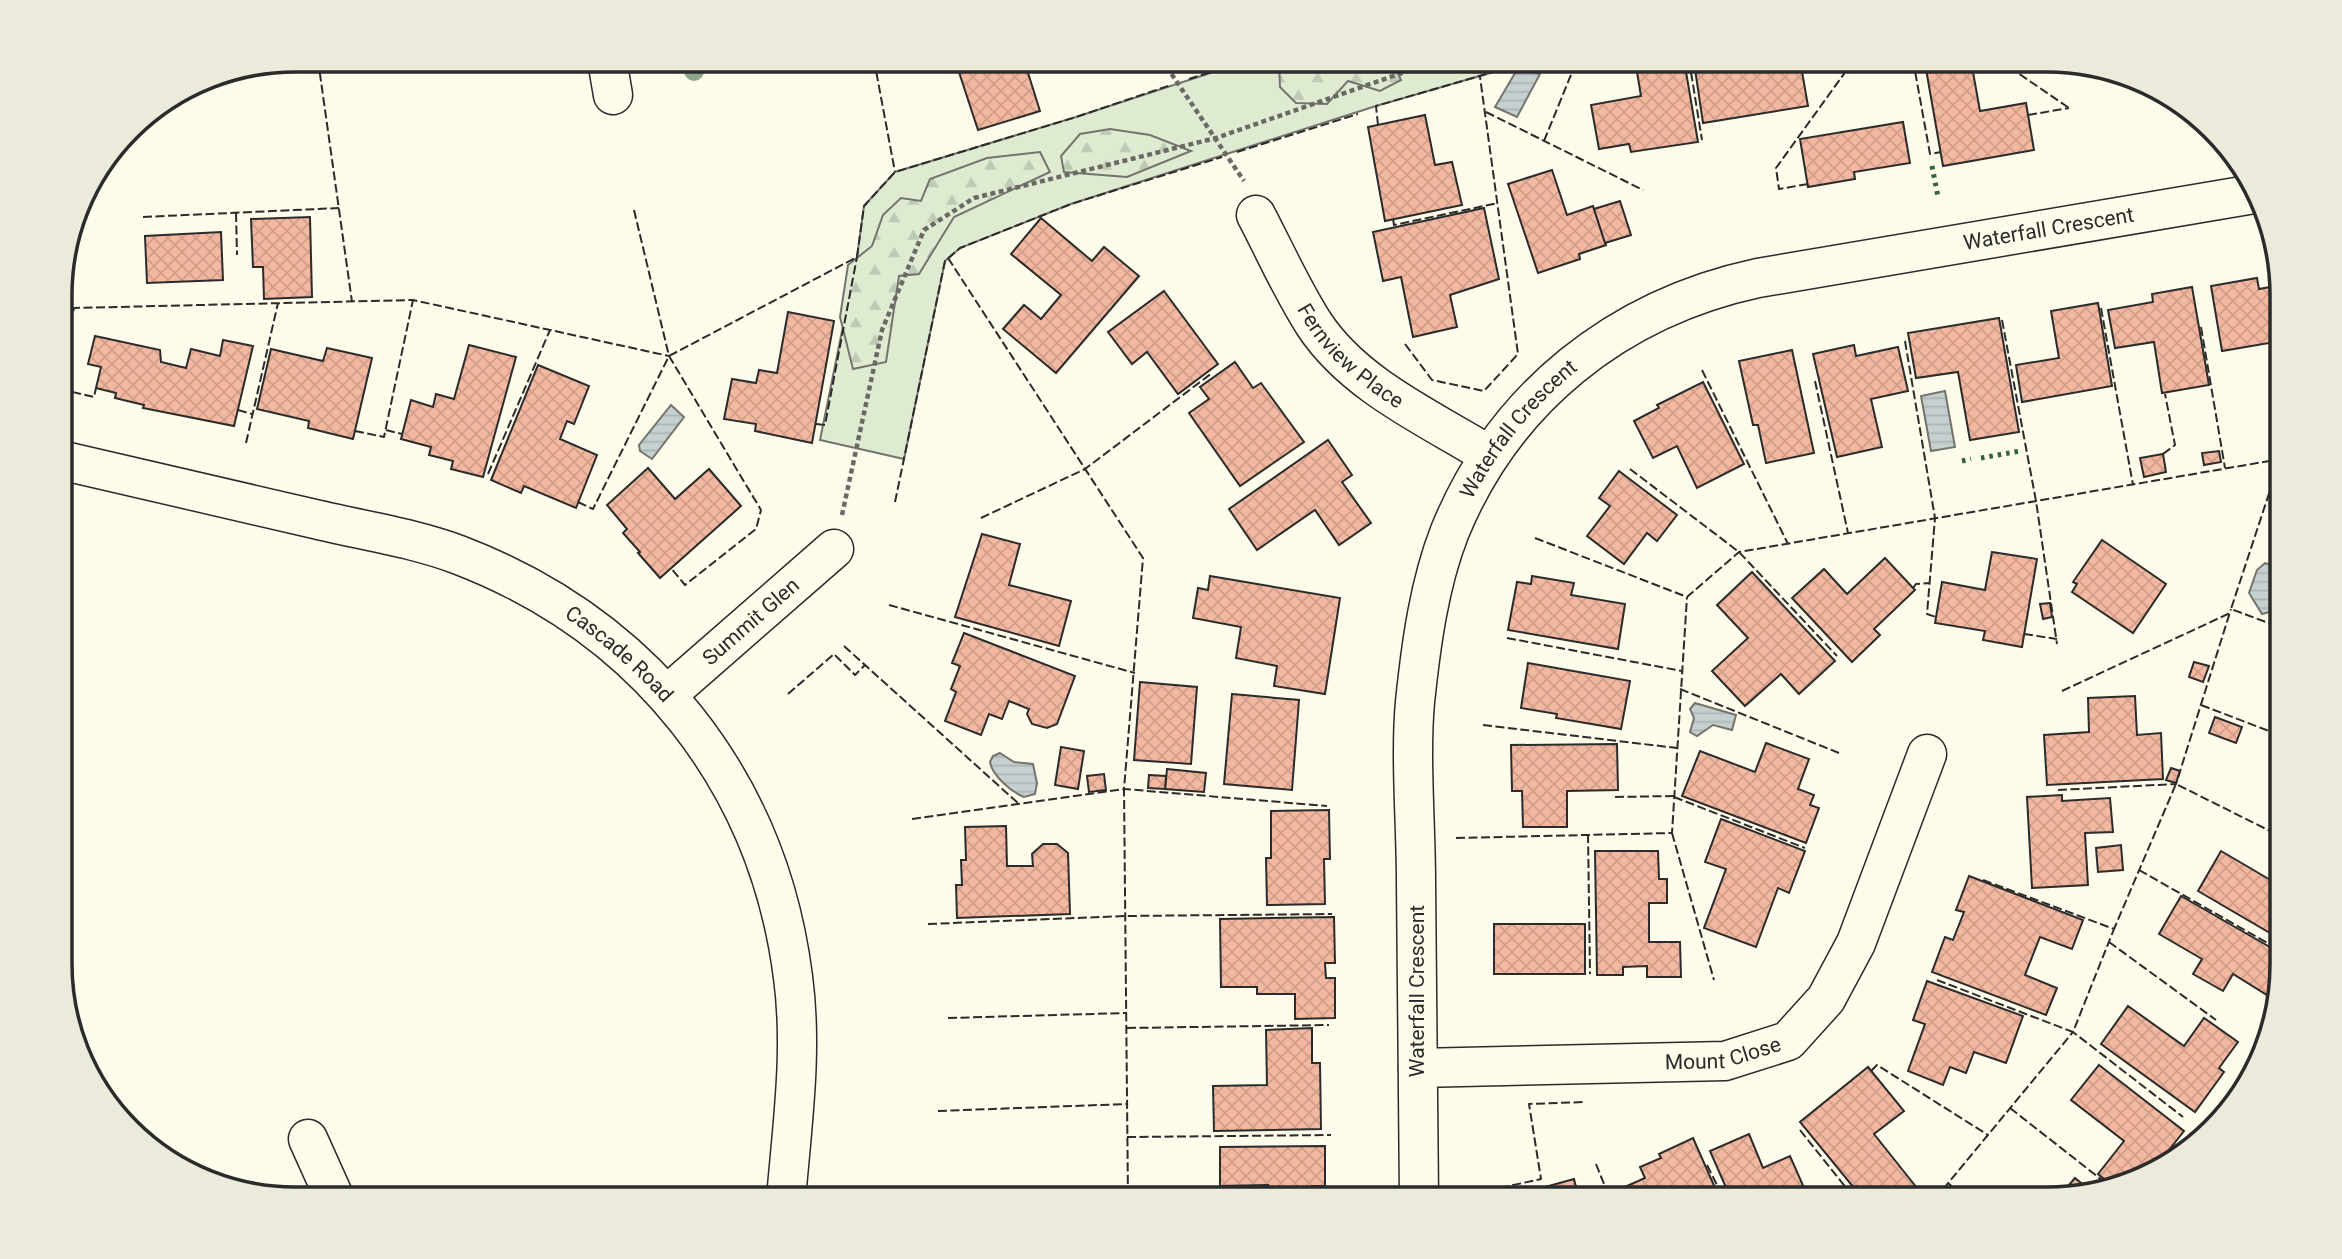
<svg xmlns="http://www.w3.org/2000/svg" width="2342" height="1259" viewBox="0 0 2342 1259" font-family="Roboto,sans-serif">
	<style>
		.green { fill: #deebd1; stroke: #74746e; stroke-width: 2 }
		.forest { fill: url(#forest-firs); stroke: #74746e; stroke-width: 2 }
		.water { fill: url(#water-rules); stroke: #74746e; stroke-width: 2 }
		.building { fill: url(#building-cross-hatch); stroke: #2b2b2b; stroke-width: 2 }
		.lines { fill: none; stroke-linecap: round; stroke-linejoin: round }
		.minor-casing { stroke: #2b2b2b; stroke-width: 41 }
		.path { stroke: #6a6964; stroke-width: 4.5; stroke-dasharray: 5 3.5; stroke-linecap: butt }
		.minor { stroke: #fdfbea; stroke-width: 38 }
		.hedge { stroke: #34623c; stroke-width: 5; stroke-dasharray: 3.5 5; stroke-linecap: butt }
		.fence { stroke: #2b2b2b; stroke-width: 2; stroke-dasharray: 9 3.5; stroke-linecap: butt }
		.tree { fill: #8ea78a }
		.labels { text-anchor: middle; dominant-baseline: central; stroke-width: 5; stroke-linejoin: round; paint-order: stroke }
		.street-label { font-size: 21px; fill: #2b2b2b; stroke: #fdfbea }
		.rim { fill: none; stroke: #2b2b2b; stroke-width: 3.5 }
	</style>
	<defs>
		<pattern id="forest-firs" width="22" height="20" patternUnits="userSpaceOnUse" patternTransform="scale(1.75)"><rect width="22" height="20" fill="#deebd1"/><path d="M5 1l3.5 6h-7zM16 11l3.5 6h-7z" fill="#bfcab4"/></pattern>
		<pattern id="water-rules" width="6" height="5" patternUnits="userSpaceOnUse" patternTransform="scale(1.75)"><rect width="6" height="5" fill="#c7d0d0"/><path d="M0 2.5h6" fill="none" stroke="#abb3b3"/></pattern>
		<pattern id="building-cross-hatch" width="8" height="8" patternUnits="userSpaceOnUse" patternTransform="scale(1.75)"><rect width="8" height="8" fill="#f2b8a0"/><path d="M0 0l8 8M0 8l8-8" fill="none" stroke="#d09e8a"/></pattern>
	</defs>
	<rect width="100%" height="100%" fill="#fdfbea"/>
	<!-- green -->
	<polygon class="green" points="1250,60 1535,60 1376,106 1071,204 960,248 945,261 904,459 820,440 857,257 864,206 895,172 1076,117"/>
	<!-- forest -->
	<g class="forest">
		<polygon points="1285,60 1392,60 1401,80 1380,91 1348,81 1327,104 1296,103 1280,87 1279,64"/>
		<polygon points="1110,129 1150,135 1191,151 1127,177 1064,172 1061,156 1080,134"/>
		<polygon points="1040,152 1050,172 954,217 919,274 899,276 886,362 853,369 840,317 848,265 872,246 883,215 901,198 921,201 930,179 987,158"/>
	</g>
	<!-- water -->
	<g class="water">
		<polygon points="1518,68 1540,74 1517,117 1495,107"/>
		<polygon points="1945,391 1955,447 1931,451 1921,396"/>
		<polygon points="671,405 684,417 652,459 640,451 639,445"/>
		<polygon points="2265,563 2275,566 2280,576 2272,593 2273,607 2270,612 2262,614 2249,593 2257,570"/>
		<polygon points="1695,703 1736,715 1732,730 1713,725 1697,736 1690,732 1694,718 1690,709"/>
		<path d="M 1000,753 L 1014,762 L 1033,764 L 1037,783 L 1035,794 L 1024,797 C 1011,792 992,775 990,762 L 993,756 Z"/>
	</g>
	<!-- building -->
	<g class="building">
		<polygon points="955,60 1024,60 1040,111 978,130"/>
		<polygon points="1635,60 1684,60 1698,142 1631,152 1629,144 1599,149 1591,105 1641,96"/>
		<polygon points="1755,60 1800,60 1808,106 1703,123 1695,69"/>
		<polygon points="2043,60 2047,60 2070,65 2045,69"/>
		<polygon points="1971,61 1980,111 2026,103 2034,150 1943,166 1926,69"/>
		<polygon points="1425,115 1435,165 1452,162 1462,205 1385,221 1368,127"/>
		<polygon points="1903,122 1910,163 1854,172 1855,179 1808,187 1800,139"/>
		<polygon points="1552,170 1567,215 1593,206 1606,245 1579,254 1580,259 1538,273 1508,184"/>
		<polygon points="1620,201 1631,235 1605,243 1594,209"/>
		<polygon points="1484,208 1499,279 1450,295 1457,327 1413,337 1401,277 1383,281 1373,232"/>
		<polygon points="310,217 312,297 264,299 263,267 253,267 251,219"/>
		<polygon points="1041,218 1092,261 1104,247 1139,276 1056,373 1003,329 1024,305 1041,319 1061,295 1011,254"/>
		<polygon points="221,232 223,280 147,283 145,236"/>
		<polygon points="2257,278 2259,289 2281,285 2281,341 2222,351 2211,286"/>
		<polygon points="2192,287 2209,385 2162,393 2154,342 2115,348 2108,310 2153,302 2152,294"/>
		<polygon points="1164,291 1218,364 1178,394 1147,352 1132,364 1108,332"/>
		<polygon points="2098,303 2112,386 2022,402 2016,365 2059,358 2051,311"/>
		<polygon points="788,312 834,321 812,443 755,431 756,424 724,419 732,379 756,383 759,370 777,373"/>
		<polygon points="1999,318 2019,432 1970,440 1958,372 1916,378 1908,333"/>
		<polygon points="95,336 160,350 161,362 186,368 191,349 220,356 223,340 253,346 234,426 143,408 144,405 115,398 116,393 96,388 101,367 88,364"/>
		<polygon points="469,345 516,357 483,477 451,469 453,461 429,455 431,447 401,439 411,400 433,407 436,394 454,399"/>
		<polygon points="1854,345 1856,356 1898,347 1908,391 1871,399 1882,447 1837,457 1813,354"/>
		<polygon points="327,348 372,358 353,439 308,428 309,421 257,409 271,349 323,361"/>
		<polygon points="1792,350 1814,453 1766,463 1758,425 1753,425 1739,361"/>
		<polygon points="1235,362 1253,388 1261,383 1304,442 1240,486 1189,413 1209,399 1200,387"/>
		<polygon points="538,365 589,386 574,424 567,421 560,439 597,455 576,508 524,486 521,493 491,480"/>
		<polygon points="1703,382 1744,464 1697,488 1677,446 1653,458 1634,421 1659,408 1657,405"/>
		<polygon points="1328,440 1352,475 1342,482 1371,523 1339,545 1315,510 1257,550 1229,509"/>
		<polygon points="2219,451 2221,462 2204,465 2202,453"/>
		<polygon points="2163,454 2166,472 2144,477 2140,458"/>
		<polygon points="648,468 675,499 709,469 741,506 660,578 638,553 640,552 623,533 627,529 607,505"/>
		<polygon points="1619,471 1677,515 1657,541 1647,533 1624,564 1587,536 1610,506 1599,498"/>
		<polygon points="982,534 1020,544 1009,585 1071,601 1059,646 955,617"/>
		<polygon points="2102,540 2166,584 2133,633 2072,592 2077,584 2073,582"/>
		<polygon points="1992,552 2037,559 2022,647 1983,640 1985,631 1935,623 1942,582 1985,590"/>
		<polygon points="1885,558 1915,590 1874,629 1880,635 1852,662 1792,598 1824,569 1847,594"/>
		<polygon points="1752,572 1835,661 1799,694 1781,674 1745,706 1712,671 1748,638 1717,605"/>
		<polygon points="1210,576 1340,598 1325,694 1274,686 1277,666 1236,658 1241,627 1193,618 1198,588 1208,590"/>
		<polygon points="1532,576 1574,583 1571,595 1625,604 1618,649 1508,630 1517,582 1531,584"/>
		<polygon points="2050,603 2052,617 2043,619 2040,604"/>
		<polygon points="964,633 1075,676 1057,724 1047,728 1032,724 1027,714 1029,709 1009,701 1002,719 989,714 981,735 945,721 956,692 951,689 960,666 952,663"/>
		<polygon points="2194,662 2209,666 2203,682 2189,677"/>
		<polygon points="1528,663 1630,681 1621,729 1556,718 1557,714 1521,708"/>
		<polygon points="1140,682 1197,687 1191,764 1134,760"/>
		<polygon points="1232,694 1299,700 1292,790 1224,784"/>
		<polygon points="2135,696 2137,735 2161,733 2163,779 2047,785 2044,735 2089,732 2088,698"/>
		<polygon points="2215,717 2242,727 2236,743 2209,733"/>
		<polygon points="1766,743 1809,759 1798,789 1814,795 1810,805 1819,808 1806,843 1682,796 1700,751 1755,772"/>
		<polygon points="1617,744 1618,790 1567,791 1567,827 1523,827 1522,791 1512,791 1511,745"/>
		<polygon points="1061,747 1084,751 1078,789 1055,785"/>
		<polygon points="2171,768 2180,771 2176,783 2166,780"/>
		<polygon points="1167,769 1206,773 1204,792 1165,789"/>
		<polygon points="1104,774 1106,790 1089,792 1087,776"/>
		<polygon points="1149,775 1166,776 1165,789 1148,788"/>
		<polygon points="2062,795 2062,801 2110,798 2113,832 2085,833 2088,885 2032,888 2027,797"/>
		<polygon points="1329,810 1330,859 1324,859 1325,904 1267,905 1266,858 1271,858 1271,811"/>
		<polygon points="1721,819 1805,851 1789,893 1778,888 1756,947 1704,928 1726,869 1705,862"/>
		<polygon points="1006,826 1007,866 1033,866 1032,854 1043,844 1057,844 1068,853 1070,914 957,918 956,885 962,885 961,860 966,860 965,827"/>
		<polygon points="2121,845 2123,870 2098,872 2096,848"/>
		<polygon points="1595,851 1658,851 1659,879 1667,879 1667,903 1649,903 1649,942 1680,942 1681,977 1647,977 1647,966 1623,967 1623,975 1597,975"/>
		<polygon points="2221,851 2279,885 2282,880 2282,940 2198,891"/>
		<polygon points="1969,876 2083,920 2072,949 2040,937 2025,975 2057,988 2046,1015 1932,972 1945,937 1953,940 1964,912 1956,910"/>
		<polygon points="2181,896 2282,954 2281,970 2267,995 2233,974 2223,991 2193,974 2202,959 2159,934"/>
		<polygon points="1334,917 1335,963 1325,963 1326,978 1335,978 1335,1018 1295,1019 1295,994 1257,994 1257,987 1221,987 1220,919"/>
		<rect x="1494" y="924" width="91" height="50"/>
		<polygon points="1927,981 2023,1016 2006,1063 1974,1052 1966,1073 1950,1067 1943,1085 1908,1071 1925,1024 1913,1020"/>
		<polygon points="2128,1006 2184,1046 2204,1018 2238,1042 2219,1068 2224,1072 2195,1112 2101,1044"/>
		<polygon points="1312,1028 1312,1063 1320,1063 1321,1129 1214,1131 1213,1086 1267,1085 1266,1030"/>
		<polygon points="2099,1065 2184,1131 2158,1164 2153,1160 2144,1171 2109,1183 2098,1174 2124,1141 2071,1100"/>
		<polygon points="1868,1067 1904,1111 1874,1134 1917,1188 1904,1199 1863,1199 1800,1122"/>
		<polygon points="1749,1134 1763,1168 1790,1156 1809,1199 1731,1199 1710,1151"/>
		<polygon points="1693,1138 1720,1199 1622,1199 1618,1190 1645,1178 1640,1167 1661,1158 1659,1154"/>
		<polygon points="1325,1146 1325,1186 1312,1186 1312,1199 1268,1199 1268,1185 1220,1186 1220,1147"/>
		<polygon points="2075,1178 2090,1190 2057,1199"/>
		<polygon points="1574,1179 1579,1199 1501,1199"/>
	</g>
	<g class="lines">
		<defs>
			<g id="minor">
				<polyline points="607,60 613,95"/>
				<path id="s1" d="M 1256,215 C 1275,251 1292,290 1314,324 C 1354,385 1429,418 1489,455"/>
				<path id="s2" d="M 60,460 C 147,480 233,500 319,520 C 365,531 414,538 459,555 C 644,626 768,780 793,977 C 803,1051 792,1126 786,1199"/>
				<path id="s3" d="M 668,694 L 834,549"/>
				<path id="s4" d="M 1418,1068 L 1725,1061 L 1788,1041 L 1826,999 L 1856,943 L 1927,754"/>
				<polyline points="308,1139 335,1199"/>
				<path id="s5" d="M 1419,1199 C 1418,1093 1417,988 1416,882 C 1416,826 1410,756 1415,702 C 1421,645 1429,584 1450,531 C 1505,397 1618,308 1758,278 L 2254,194"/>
			</g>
		</defs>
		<!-- minor casing -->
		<use href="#minor" class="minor-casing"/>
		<!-- path -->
		<g class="path">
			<polyline points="1162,60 1244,181"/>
			<polyline points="842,515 882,330 924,230 974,198 1216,138 1439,60"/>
		</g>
		<!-- minor -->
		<use href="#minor" class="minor"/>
		<!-- hedge -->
		<g class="hedge">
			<polyline points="2173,107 2177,106"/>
			<polyline points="1932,166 1938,197"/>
			<polyline points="1981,458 2020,451"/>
			<polyline points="1962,461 1971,459"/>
		</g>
		<!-- fence -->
		<g class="fence">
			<polyline points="318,60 352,302"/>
			<polyline points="874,60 895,172"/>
			<polyline points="1689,60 1702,140"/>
			<polyline points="1913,60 1930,154 1941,152"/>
			<polyline points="1999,60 2069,108"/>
			<polyline points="1189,79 1250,60"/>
			<polyline points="1486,112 1643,190"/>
			<polyline points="2028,115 2069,108"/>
			<polyline points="1378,125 1376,106 1535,60"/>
			<polyline points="1544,141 1577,60"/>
			<polyline points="1237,152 1358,114"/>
			<polyline points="1808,184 1779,189 1776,168 1854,60"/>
			<polyline points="634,210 669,356 761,510 756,529 685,585 671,568"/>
			<polyline points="236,213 237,255"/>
			<polyline points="143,217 339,208"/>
			<polyline points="1393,219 1394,225 1498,203"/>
			<polyline points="948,258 1143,558 1124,789 1327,806"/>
			<polyline points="2101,308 2133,485"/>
			<polyline points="2002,320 2036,501 2057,644"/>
			<polyline points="2201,327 2225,468"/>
			<polyline points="1905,341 1935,518 1927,614 1936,617"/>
			<polyline points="1405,344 1432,380 1484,391 1518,354 1480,77"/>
			<polyline points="1702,370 1788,544"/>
			<polyline points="60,372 74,308 413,300 669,356"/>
			<polyline points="1815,381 1848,533"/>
			<polyline points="60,389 94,397 96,388"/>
			<polyline points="238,410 252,414"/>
			<polyline points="816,424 825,425 857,257"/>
			<polyline points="386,430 402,434"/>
			<polyline points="355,431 384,437 413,300"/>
			<polyline points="246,443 278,303"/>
			<polyline points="2163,454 2175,445 2165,394"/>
			<polyline points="2281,457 2231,609 2282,628"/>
			<polyline points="1630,469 1739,552 1837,656"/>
			<polyline points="488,474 550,330"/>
			<polyline points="578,502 593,509 669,356 857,257 864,206 895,172 1076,117 1171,85"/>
			<polyline points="895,502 945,261 960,248 1071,204 1222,157"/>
			<polyline points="981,518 1085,469 1212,373"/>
			<polyline points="1535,538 1687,597 1739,552 2281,459"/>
			<polyline points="1913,588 1916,584 1930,583"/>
			<polyline points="889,605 1135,673"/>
			<polyline points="2024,634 2057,639"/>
			<polyline points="1507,638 1682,671"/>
			<polyline points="844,646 1020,805"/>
			<polyline points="1680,689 1839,753"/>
			<polyline points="2062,691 2230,613"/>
			<polyline points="788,694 834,654 855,675 865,665"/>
			<polyline points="2201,705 2282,736"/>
			<polyline points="1483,725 1677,748"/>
			<polyline points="2058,790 2176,784 2231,609"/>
			<polyline points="1615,797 1674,796"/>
			<polyline points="1674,797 1805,848"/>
			<polyline points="912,819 1124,789 1128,1199"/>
			<polyline points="1672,833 1714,980"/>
			<polyline points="1588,834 1590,974"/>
			<polyline points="1456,838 1672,833 1687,597"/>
			<polyline points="2139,870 2278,949"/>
			<polyline points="1983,880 2114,929 2176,784 2282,837"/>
			<polyline points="928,924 1125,916 1332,914"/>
			<polyline points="2109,942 2216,1020"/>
			<polyline points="1937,980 2073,1032 2114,929"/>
			<polyline points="948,1018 1127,1013"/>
			<polyline points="1127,1028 1329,1025"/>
			<polyline points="1871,1071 1877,1065 1988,1135"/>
			<polyline points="2010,1108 2107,1184"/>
			<polyline points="938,1111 1127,1104"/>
			<polyline points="1800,1130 1855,1199"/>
			<polyline points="1127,1137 1331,1135"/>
			<polyline points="1596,1164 1610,1199"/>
			<polyline points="1707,1165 1724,1199"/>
			<polyline points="1948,1183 1967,1199"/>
			<polyline points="1500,1188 1541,1179 1529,1104 1585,1102"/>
			<polyline points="1935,1199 2073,1032 2183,1117"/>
		</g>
	</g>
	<!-- trees -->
	<circle class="tree" cx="694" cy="71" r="10"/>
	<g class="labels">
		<!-- street labels -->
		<g class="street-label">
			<text stroke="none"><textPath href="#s5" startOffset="1382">Waterfall Crescent</textPath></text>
			<text stroke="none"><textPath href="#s1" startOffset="172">Fernview Place</textPath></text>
			<text stroke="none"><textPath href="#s5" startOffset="796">Waterfall Crescent</textPath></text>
			<text stroke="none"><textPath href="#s3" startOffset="110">Summit Glen</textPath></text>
			<text stroke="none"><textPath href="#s2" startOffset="600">Cascade Road</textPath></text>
			<text transform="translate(1417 991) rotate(-90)">Waterfall Crescent</text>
			<text stroke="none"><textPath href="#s4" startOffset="306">Mount Close</textPath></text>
		</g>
	</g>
	<!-- crop -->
	<path d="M0 0H2342V1259H0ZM295 72H2047A223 223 0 0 1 2270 295V964A223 223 0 0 1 2047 1187H295A223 223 0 0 1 72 964V295A223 223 0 0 1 295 72Z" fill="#eceadb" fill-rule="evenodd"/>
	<path class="rim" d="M295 72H2047A223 223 0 0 1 2270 295V964A223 223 0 0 1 2047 1187H295A223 223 0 0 1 72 964V295A223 223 0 0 1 295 72Z"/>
</svg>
